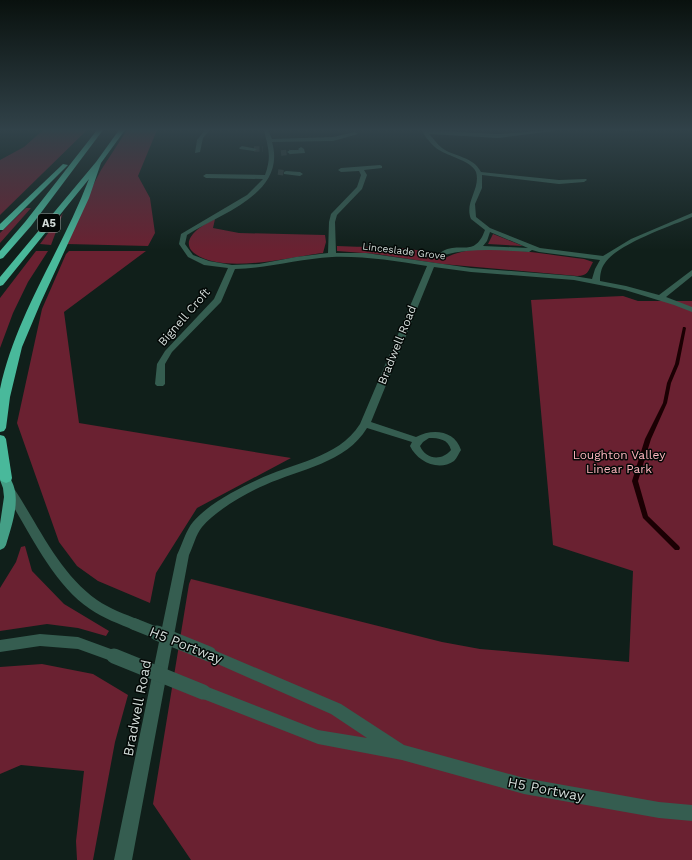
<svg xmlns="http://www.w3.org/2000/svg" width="692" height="860" viewBox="0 0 692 860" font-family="'Work Sans',sans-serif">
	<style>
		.green { fill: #6a2131 }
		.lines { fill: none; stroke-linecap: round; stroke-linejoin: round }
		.stream { fill: #1b0003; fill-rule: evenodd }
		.minor-tunnel { stroke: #2d3b36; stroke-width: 5.5; stroke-dasharray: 5.5 3; stroke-linecap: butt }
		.minor { fill: #355d50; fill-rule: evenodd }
		.major { fill: #449f86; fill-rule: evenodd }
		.highway { fill: #49b99b; fill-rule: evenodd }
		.minor-bridge-far1 { stroke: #355d50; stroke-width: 12 }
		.minor-bridge { stroke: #355d50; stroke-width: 15 }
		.labels { text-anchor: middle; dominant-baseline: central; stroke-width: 3; stroke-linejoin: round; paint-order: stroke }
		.far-street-label { font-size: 10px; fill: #d1dad7; stroke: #030806 }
		.shield { fill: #030806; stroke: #939b98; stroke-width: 1 }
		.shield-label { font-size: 11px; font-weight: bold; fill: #d1dad7 }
		.street-label { font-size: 12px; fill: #d1dad7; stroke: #030806 }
		.park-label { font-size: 12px; fill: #fdb5be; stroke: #030806 }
		.near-street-label { font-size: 14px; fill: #d1dad7; stroke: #030806 }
	</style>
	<rect width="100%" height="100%" fill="#101f1a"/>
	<!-- green -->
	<g class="green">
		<polygon points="43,130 87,130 0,215 0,160 24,147"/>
		<polygon points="127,130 157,130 138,176 150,198 155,233 148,246 67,244 86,199 101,170"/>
		<polygon points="26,208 31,208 0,243 0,233"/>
		<polygon points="63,213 51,245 40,244"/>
		<path d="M 215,219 L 213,228 L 239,233 L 325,235 L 326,242 L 323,253 C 290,257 222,275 194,253 C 178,240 203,224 215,219 Z"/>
		<polygon points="493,234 523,246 488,244"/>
		<path d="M 337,246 C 373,248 412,245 447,257 C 481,240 546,255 584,259 L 593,262 C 588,271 588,276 577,276 L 442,264 L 376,254 L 337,251 Z"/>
		<polygon points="36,251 48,251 28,282 13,313 0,348 0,298"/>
		<polygon points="69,251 146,251 64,312 79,423 291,458 197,508 156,573 150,603 98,581 77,566 59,542 17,423 42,309 66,254"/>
		<polygon points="623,296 638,301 692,301 692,860 191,860 153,804 189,584 191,579 442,642 480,649 629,662 633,571 553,545 531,300"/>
		<polygon points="25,546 32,571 64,604 109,631 106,636 78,628 47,624 0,631 0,588 16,562 21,547"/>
		<polygon points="42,664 93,674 128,695 115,742 93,860 77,860 76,841 84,771 21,765 0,774 0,667"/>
	</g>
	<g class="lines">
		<!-- stream -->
		<polygon class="stream" points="683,327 685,327 686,328 679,364 671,383 667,403 651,439 638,481 648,516 679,546 680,548 679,550 675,550 643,518 632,481 645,439 663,403 667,383 675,364"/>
		<!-- minor-tunnel -->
		<g class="minor-tunnel">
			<polyline points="254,149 263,149"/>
			<polyline points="281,153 290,152"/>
			<polyline points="278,172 286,173"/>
		</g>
		<!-- minor -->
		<g class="minor">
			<polygon points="205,130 210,130 203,138 200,152 195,153 197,140"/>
			<path d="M 264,130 L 268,130 L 272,139 L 333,137 L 355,132 L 358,134 L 333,141 L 272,142 C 287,194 221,213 187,235 L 185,244 L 193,255 L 209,261 L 232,265 L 259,264 L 296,257 L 328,253 L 329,222 L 331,214 L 357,187 L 361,175 L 359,171 L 341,172 L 338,170 L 341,168 L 380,165 L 382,166 L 382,168 L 364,170 L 367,175 L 362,189 L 337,215 L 335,222 L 336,253 L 366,253 L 471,268 L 574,276 L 592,279 L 595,269 L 600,260 L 539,252 L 532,250 L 529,252 C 500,250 472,248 444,255 L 440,253 C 459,239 474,260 485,230 L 471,219 C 464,202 481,189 476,172 C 472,161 448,156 439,150 C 432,146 425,136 421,130 L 498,134 L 555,130 L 553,131 L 498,138 L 429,134 C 433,138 437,144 442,148 C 454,157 473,156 481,172 L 559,180 L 586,179 L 587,180 L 584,182 L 559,184 L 482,175 L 482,188 L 475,204 L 476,217 L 490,228 L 540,248 L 603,256 L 631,239 L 692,213 L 692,217 C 671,226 617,244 605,263 C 601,268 600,275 600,281 L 626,286 L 659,295 L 692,270 L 692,276 L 666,297 L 692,307 L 692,312 L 674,305 L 625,290 L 574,280 L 471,272 L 434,267 L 371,422 L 416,437 C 432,428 455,430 461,450 C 459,453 457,458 454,461 C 438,472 417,461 410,446 L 412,442 L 367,428 C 346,463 300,469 265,485 C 246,493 215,511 202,527 C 196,534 193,547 189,555 L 132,860 L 114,860 L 177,555 C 182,545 186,530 193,522 C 207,505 237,489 257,480 C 291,463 338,459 360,424 L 427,266 C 395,261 364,256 332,257 C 299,259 268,268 235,269 L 221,302 L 172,352 L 165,364 L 165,384 L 163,386 L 157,386 L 155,384 L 157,364 L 165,351 L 214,299 L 228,268 L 204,265 L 188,257 L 179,244 L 181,234 L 247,195 L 263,179 L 206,178 L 203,176 L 206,174 L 265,175 C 272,156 268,148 264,130 ZM 490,232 L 528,248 L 483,246 L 487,241 ZM 429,438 C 439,438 448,439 451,450 C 442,461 426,460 420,446 L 423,442 Z"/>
			<polygon points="620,130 643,130 641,131 622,131"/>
			<polygon points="242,146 257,149 254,151 240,149 239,148"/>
			<polygon points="301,147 304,149 305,153 290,154 287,152 290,150 299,150 298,149"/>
			<polygon points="286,171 300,172 303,174 300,176 284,174 284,172"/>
			<path d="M 11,489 L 15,490 C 39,527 60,574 97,600 C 110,609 125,614 139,620 L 141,624 L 139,628 L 134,630 C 119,624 103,618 90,609 C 53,584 30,533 7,496 L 5,493 L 7,490 Z"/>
			<polygon points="40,634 78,637 119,652 121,656 119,660 114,662 78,649 40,646 0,652 0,640"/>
			<polygon points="209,648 341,704 404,745 524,778 659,802 692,805 692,821 659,818 524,794 402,760 318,744 198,697 196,692 198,687 203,685 318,730 367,738 331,714 204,658 202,654 204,650"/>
		</g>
		<!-- major -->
		<path class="major" d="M 0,468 C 5,470 7,473 9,477 C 23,496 12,524 6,545 L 4,548 L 0,550 L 0,524 L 4,497 L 3,488 L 0,480 Z"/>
		<!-- highway -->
		<g class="highway">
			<polygon points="97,130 103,130 31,226 3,258 0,259 0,251 25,222"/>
			<path d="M 119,130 L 125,130 L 101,163 L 89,198 L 41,302 L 22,347 L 10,397 L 6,428 L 4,431 L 0,432 C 0,418 0,402 0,389 C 16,314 62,250 89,179 L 3,285 L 0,286 L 0,277 L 96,162 Z"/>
			<polygon points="63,164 68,165 3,230 0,230 0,224"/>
			<polygon points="0,435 4,436 6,439 12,478 11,481 6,483 1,481 0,479"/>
		</g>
		<!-- minor-bridge-far1 -->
		<polyline class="minor-bridge-far1" points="134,624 159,634"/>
		<!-- minor-bridge -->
		<g class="minor-bridge">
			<polyline points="157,633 209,654"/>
			<polyline points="114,656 203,692"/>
		</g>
	</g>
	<!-- sky -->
	<linearGradient id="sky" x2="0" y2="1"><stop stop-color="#09110e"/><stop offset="0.52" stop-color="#314249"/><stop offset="1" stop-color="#314249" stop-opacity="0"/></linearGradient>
	<rect width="692" height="250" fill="url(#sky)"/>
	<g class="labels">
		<!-- far-street labels -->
		<g class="far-street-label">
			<text transform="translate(404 251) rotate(7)">Linceslade Grove</text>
		</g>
		<!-- shield labels -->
		<rect class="shield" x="38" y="214" width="22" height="18" rx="3"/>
		<g class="shield-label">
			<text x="49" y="223">A5</text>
		</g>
		<!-- street labels -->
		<g class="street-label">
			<text transform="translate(184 317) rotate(-49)">Bignell Croft</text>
			<text transform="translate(397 345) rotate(-68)">Bradwell Road</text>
		</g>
		<!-- park labels -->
		<g class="park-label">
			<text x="619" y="455">Loughton Valley<tspan x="619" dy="14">Linear Park</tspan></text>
		</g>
		<!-- near-street labels -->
		<g class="near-street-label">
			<text transform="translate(186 645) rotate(22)">H5 Portway</text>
			<text transform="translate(137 708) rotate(-79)">Bradwell Road</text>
			<text transform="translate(546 789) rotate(11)">H5 Portway</text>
		</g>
	</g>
</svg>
